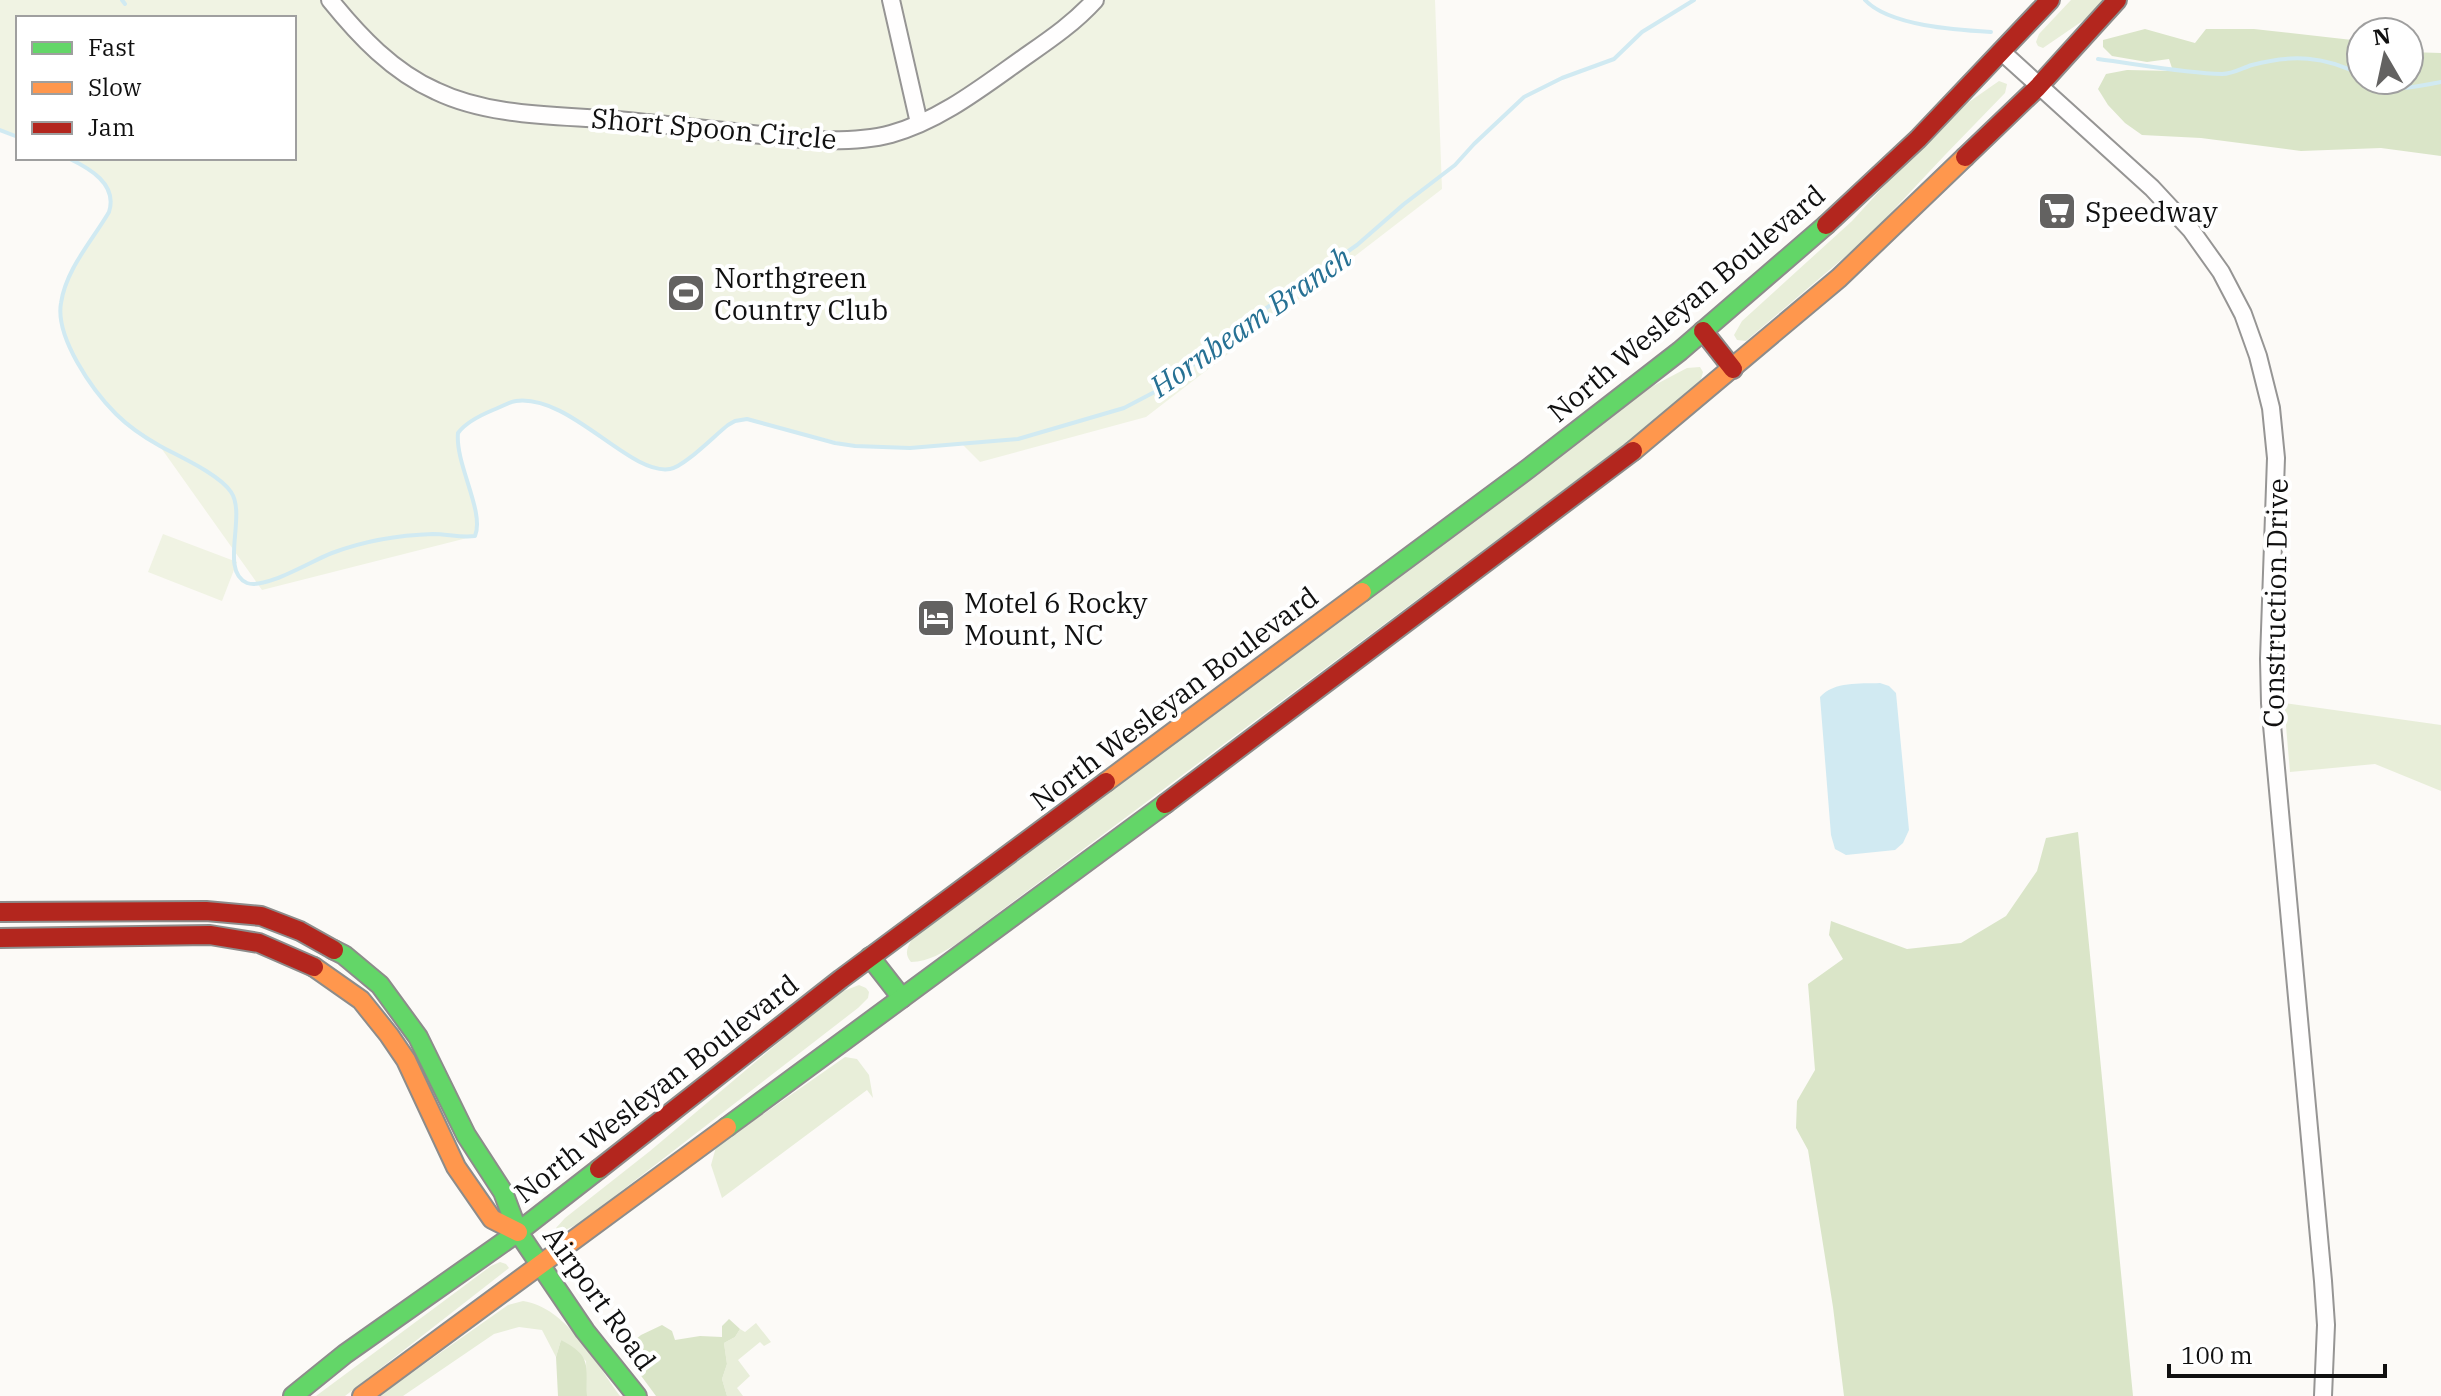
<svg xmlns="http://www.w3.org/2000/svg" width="2441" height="1396" viewBox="0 0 2441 1396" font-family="'IBM Plex Serif',serif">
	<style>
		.green { fill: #e8eed9 }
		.forest { fill: #dae5c8 }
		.pitch { fill: #f0f3e3 }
		.water { fill: #d1eaf2 }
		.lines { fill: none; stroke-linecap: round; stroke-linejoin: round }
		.stream { stroke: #d1eaf2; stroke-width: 4 }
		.street-casing { stroke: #969594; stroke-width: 20 }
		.fast-casing { stroke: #8d8c8b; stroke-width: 22 }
		.slow-casing { stroke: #8d8c8b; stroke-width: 22 }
		.jam-casing { stroke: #8d8c8b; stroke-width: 22 }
		.street { stroke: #fffefe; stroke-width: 16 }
		.fast { stroke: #63d668; stroke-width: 18 }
		.slow { stroke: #ff974d; stroke-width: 18 }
		.jam { stroke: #b3261e; stroke-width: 18 }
		.labels { text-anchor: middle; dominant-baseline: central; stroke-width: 8; stroke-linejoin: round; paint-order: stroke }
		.street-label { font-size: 28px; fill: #101010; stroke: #fff }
		.poi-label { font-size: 28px; fill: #101010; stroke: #fff; text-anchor: start }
		.water-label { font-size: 30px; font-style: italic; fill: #277194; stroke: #fff }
	</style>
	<rect width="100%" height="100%" fill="#fcfaf7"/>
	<!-- green -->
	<g class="green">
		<polygon points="2071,0 2106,0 2084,20 2043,48 2038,46 2036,42 2039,34"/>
		<polygon points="1999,81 2007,84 2005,93 1945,155 1867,238 1746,341 1737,340 1734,335 1742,321 1852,221 1905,163 1956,111"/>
		<path d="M 1700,367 L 1703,372 L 1700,383 L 1669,411 L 958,943 C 943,952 929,962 911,962 C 904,954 907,948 912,939 L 1651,387 L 1687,368 Z"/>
		<polygon points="2284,703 2441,725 2441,791 2375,764 2290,772"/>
		<polygon points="859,985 866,988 869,992 868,998 858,1008 580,1223 559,1233 556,1228 565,1218 650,1151 836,994"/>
		<polygon points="845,1057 857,1059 869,1075 873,1098 867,1090 722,1198 711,1165 716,1147"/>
		<polygon points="500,1262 506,1264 509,1268 345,1396 316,1396 491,1266"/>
		<path d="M 523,1301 C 566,1307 596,1363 620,1396 L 587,1396 L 586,1361 L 561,1340 L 556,1357 L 542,1330 L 519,1327 L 494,1334 L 403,1396 L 379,1396 L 508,1305 Z"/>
		<polygon points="756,1323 771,1342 764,1346 760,1342 738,1360 750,1376 737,1388 743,1396 727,1396 722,1379 727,1364 724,1343 735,1337 740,1329 745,1332"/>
	</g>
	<!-- forest -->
	<g class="forest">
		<polygon points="2145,29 2195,43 2206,29 2254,29 2361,41 2361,80 2409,80 2409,52 2441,53 2441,156 2381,148 2301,151 2201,138 2142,135 2125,123 2108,105 2098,89 2106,74 2127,70 2173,71 2169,59 2147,62 2112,56 2103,47 2103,40"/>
		<polygon points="2078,832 2133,1396 1844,1396 1833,1307 1808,1150 1796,1128 1797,1101 1815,1070 1808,984 1843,959 1829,935 1831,921 1907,949 1961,943 2006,916 2037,871 2046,838"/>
		<polygon points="729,1319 740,1329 735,1337 724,1343 727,1364 722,1379 727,1396 656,1396 628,1358 629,1345 641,1335 662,1325 672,1331 675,1340 700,1336 722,1337 722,1326"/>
		<path d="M 561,1340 C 592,1356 586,1365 587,1396 L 558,1396 L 556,1357 Z"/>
	</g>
	<!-- pitch -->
	<g class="pitch">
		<path d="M 0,0 L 1435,0 L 1442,189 L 1146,417 L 980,462 L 963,445 L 910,448 L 855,446 L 747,419 L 735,421 L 728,425 C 714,435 685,467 670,470 C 629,476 572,394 516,401 C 509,402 501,407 493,410 C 481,415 466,422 458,433 C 455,463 485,512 475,536 L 262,590 L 159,445 L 131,427 L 106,403 L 76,360 L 66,339 L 62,328 L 60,310 L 65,288 L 71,271 L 109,212 C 118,184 89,168 68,158 L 294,158 L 294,18 L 18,18 L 18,137 L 0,130 Z"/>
		<polygon points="163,534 237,562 222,601 148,572"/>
	</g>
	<!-- water -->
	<path class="water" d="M 1880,683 L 1889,686 L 1896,693 L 1909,830 L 1903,843 L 1895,850 L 1846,855 L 1835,849 L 1831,835 L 1820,697 C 1835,681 1859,684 1880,683 Z"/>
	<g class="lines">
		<!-- stream -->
		<g class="stream">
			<polyline points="122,0 125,4"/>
			<path d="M 1865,0 C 1889,26 1957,30 1991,32"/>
			<path d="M 2098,59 C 2137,64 2183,73 2222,74 C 2233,74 2242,68 2252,65 C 2292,54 2325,56 2361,75"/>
			<path d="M 2369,80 C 2397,93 2412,87 2441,82"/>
			<polyline points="0,130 18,137"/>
			<path d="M 68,158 C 89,168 118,184 109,212 C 92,241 66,269 61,303 C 55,337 92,390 116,414 C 129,427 144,437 160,446 C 180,457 219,474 231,492 C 247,515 219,571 247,583 C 265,590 313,560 332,553 C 364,541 398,535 433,534 C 447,534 461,538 475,536 C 485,512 455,464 458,433 C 466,422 481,415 493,410 C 501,407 509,402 516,401 C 570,394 630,476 670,469 C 684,467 715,435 728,425 L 735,421 L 747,419 L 835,443 L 855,446 L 910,448 L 1018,439 L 1124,408 L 1166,386 L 1265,309 L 1357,245 L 1404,204 L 1455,165 L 1474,144 L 1524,97 L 1562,78 L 1614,59 L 1642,32 L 1694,0"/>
		</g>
		<defs>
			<g id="street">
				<path d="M 330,0 C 359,36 393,72 436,91 C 490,117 557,115 616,120 C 682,126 747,134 812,140 C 838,141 865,141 891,134 C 942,120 986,84 1029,54 C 1052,38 1075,22 1095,0"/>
				<polyline points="891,0 919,123"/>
				<polyline points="2002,52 2152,188 2191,230 2221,272 2243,314 2258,356 2271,408 2276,458 2269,659 2270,703 2323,1281 2326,1325 2323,1396"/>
			</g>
			<g id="fast">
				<polyline points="1362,592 1529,468 1680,351 1826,225"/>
				<polyline points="334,950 344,955 380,985 418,1037 466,1135 503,1192 518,1232 585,1331 637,1396"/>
				<polyline points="870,957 902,998"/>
				<polyline points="727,1127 1165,804"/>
				<polyline points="293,1396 345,1354 518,1232 599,1169"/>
			</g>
			<g id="slow">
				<polyline points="1633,451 1839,278 1965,157"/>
				<polyline points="1106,782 1362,592"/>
				<polyline points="314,967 361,1000 389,1035 406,1060 456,1167 492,1219 518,1232"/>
				<polyline points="362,1396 727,1127"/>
			</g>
			<g id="jam">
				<polyline points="1965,157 2037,88 2117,0"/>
				<polyline points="1826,225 1918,139 2050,0"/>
				<polyline points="1703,331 1733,369"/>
				<polyline points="1165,804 1633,451"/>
				<polyline points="0,912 206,911 261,916 300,931 334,950"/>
				<polyline points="0,938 210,935 259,943 314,967"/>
				<polyline points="599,1169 841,979 1106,782"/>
			</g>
		</defs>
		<!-- street casing -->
		<use href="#street" class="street-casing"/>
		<!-- fast casing -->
		<use href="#fast" class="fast-casing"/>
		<!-- slow casing -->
		<use href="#slow" class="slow-casing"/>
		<!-- jam casing -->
		<use href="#jam" class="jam-casing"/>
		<!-- street -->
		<use href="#street" class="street"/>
		<!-- fast -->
		<use href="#fast" class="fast"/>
		<!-- slow -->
		<use href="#slow" class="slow"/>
		<!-- jam -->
		<use href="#jam" class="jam"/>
	</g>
	<!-- icons -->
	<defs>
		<symbol id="supermarket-square" viewBox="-11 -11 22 22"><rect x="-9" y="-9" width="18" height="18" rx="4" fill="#636261" stroke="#fff"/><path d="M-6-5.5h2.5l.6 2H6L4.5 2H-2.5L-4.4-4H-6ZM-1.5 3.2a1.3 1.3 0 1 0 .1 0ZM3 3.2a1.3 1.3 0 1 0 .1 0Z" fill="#fff"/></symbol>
		<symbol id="stadium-square" viewBox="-11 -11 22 22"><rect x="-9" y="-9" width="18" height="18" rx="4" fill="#636261" stroke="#fff"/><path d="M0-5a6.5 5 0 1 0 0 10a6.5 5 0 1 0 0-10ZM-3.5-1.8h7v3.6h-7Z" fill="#fff"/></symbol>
		<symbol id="hotel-square" viewBox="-11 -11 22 22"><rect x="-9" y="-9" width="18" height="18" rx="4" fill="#636261" stroke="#fff"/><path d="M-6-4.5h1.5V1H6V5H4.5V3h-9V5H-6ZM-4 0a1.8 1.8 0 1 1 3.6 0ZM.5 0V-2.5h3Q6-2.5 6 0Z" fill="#fff"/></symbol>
	</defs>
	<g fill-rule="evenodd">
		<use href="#supermarket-square" x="2035" y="189" width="44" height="44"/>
		<use href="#stadium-square" x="664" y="271" width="44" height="44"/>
		<use href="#hotel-square" x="914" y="596" width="44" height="44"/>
	</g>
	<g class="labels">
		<!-- street labels -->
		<g class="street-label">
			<text transform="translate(714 128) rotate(5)">Short Spoon Circle</text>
			<text transform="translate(1686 303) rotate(-40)">North Wesleyan Boulevard</text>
			<text transform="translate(2275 603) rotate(-89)">Construction Drive</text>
			<text transform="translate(1174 698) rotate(-37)">North Wesleyan Boulevard</text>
			<text transform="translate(656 1088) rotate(-38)">North Wesleyan Boulevard</text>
			<text transform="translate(600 1298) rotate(54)">Airport Road</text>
		</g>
		<!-- poi labels -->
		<g class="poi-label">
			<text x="2085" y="211">Speedway</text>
			<text x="714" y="277">Northgreen<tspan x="714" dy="32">Country Club</tspan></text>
			<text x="964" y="602">Motel 6 Rocky<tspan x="964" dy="32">Mount, NC</tspan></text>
		</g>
		<!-- water labels -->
		<g class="water-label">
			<text transform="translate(1250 321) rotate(-35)">Hornbeam Branch</text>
		</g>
	</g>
	<!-- legend -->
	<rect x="16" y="16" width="280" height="144" fill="#ffffff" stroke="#9f9f9f" stroke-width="2"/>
	<rect x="32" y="42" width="40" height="12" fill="#63d668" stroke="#9f9f9f" stroke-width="2"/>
	<text x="88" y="56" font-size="24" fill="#101010">Fast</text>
	<rect x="32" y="82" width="40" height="12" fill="#ff974d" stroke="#9f9f9f" stroke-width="2"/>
	<text x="88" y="96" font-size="24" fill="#101010">Slow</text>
	<rect x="32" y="122" width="40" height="12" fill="#b3261e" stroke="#9f9f9f" stroke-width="2"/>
	<text x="88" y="136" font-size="24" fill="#101010">Jam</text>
	<!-- north arrow -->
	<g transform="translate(2385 56) rotate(351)"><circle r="38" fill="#ffffff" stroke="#9f9f9f" stroke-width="2"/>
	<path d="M0-6L14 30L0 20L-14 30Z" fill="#636261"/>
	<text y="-12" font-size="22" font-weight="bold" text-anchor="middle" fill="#101010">N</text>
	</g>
	<!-- scale -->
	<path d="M2169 1364v12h216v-12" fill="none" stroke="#101010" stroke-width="4"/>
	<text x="2181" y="1364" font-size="24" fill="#101010" stroke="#ffffff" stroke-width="6" paint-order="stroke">100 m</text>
</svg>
